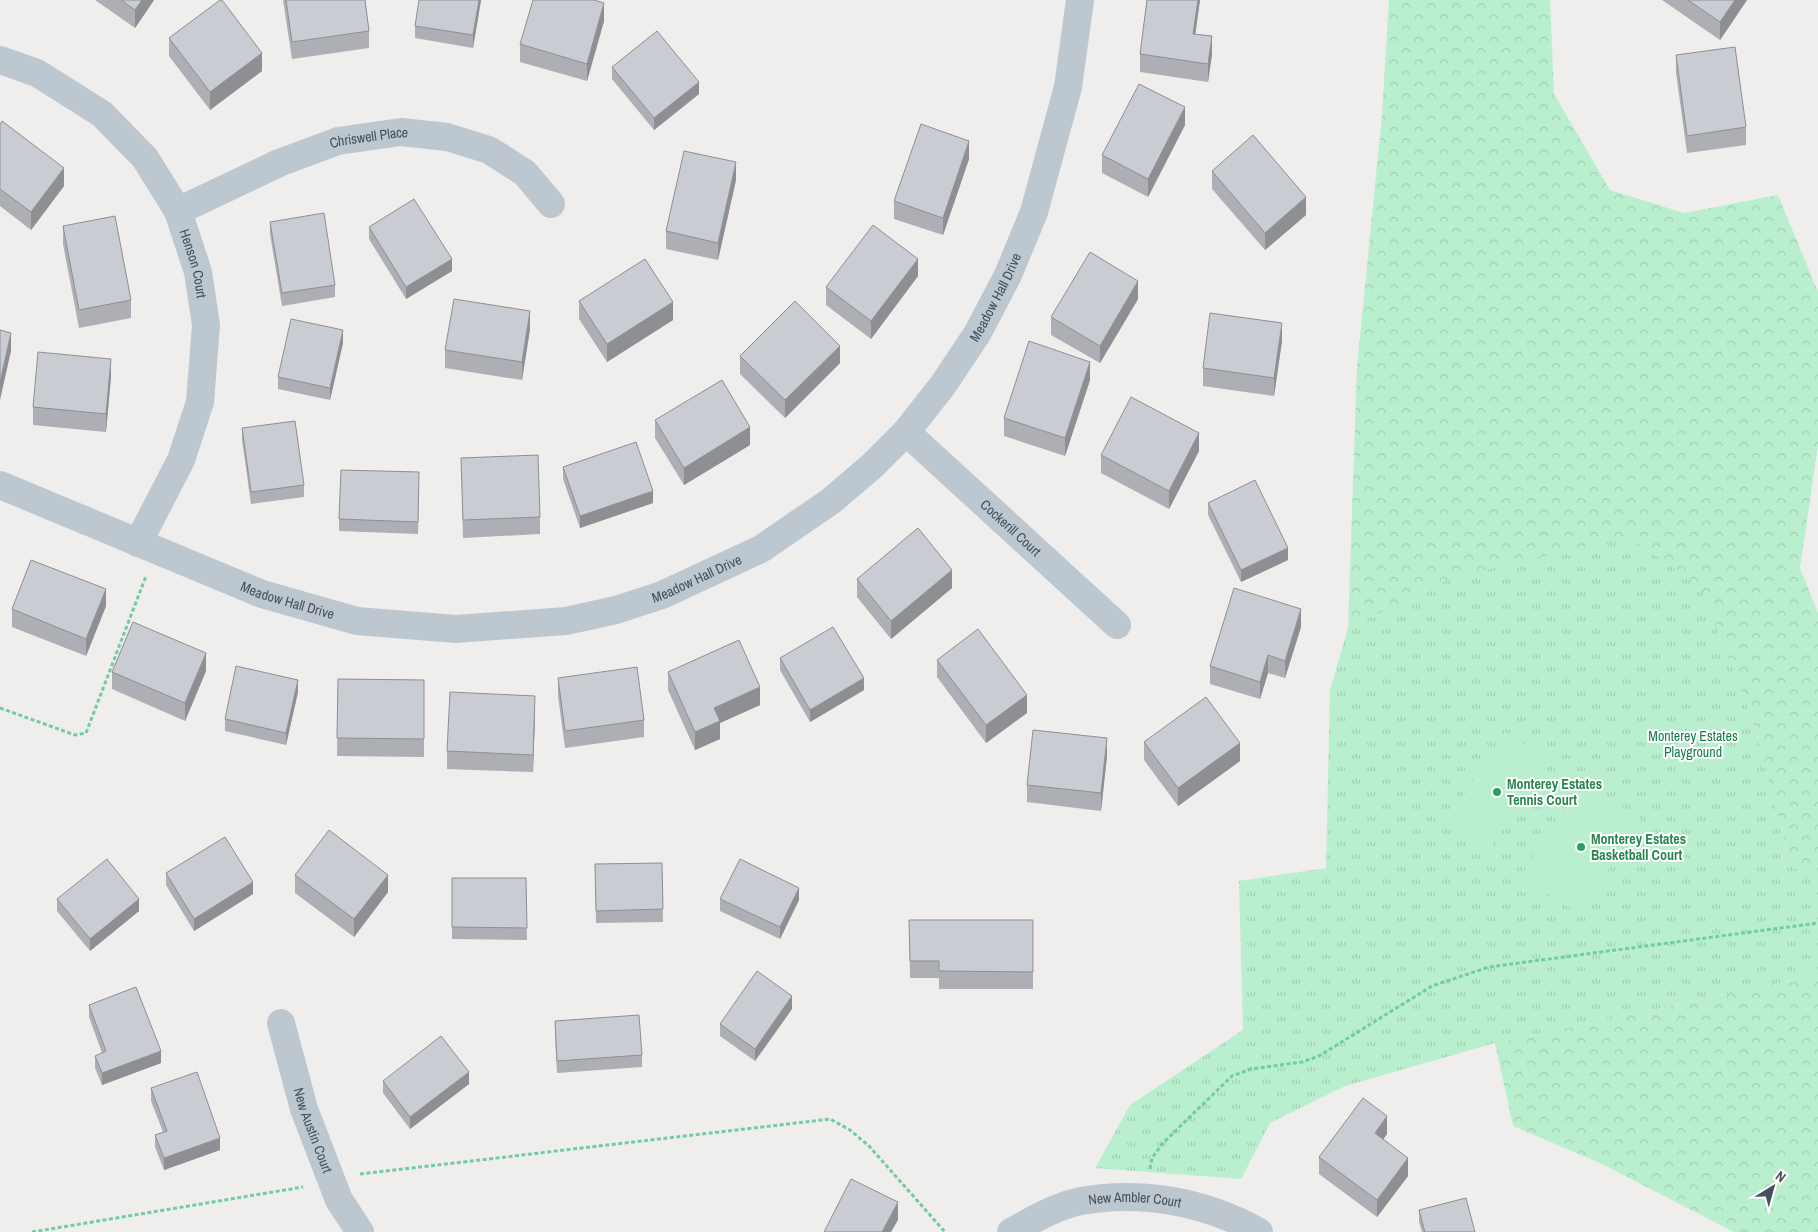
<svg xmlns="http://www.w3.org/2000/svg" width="1818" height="1232" viewBox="0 0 1818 1232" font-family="'Archivo Narrow',sans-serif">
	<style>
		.forest { fill: url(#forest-crowns) }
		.park { fill: url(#park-tufts) }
		.pitch { fill: #b9efce }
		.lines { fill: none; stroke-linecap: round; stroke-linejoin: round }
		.path { stroke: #71cda0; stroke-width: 3; stroke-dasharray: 4 2.5; stroke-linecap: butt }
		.minor { stroke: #bdc7d0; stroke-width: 28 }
		.wall { fill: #adafb5 }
		.shaded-wall { fill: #8d8f93 }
		.building { fill: #c9ccd2; stroke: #8d8f93 }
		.leisure-dot { fill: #2e9e5b; stroke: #fff; stroke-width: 2 }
		.labels { text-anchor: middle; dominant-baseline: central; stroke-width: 4; stroke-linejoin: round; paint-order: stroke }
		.street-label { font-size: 14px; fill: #45505a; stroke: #fff }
		.park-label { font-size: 14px; fill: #157c49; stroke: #fff }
		.leisure-label { font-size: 14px; font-weight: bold; fill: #27864d; stroke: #fff; text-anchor: start }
	</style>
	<defs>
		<pattern id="forest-crowns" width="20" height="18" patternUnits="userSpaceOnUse" patternTransform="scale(1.25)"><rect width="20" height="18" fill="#b9efce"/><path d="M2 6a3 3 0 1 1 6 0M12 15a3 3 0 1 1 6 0" fill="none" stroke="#a0cfb3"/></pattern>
		<pattern id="park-tufts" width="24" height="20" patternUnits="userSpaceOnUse" patternTransform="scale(1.25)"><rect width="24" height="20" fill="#b9efce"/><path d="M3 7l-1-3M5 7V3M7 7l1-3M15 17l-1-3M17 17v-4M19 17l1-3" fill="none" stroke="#a0cfb3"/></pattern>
	</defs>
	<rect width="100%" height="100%" fill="#f0eded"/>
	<!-- forest -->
	<g class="forest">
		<polygon points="1389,0 1550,0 1554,94 1610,190 1684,213 1778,195 1818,292 1818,445 1800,568 1818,613 1818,866 1793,872 1752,719 1348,628 1357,367 1382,115"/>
		<polygon points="1818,975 1818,1232 1734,1232 1600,1163 1513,1126 1495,1043"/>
	</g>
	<!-- park -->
	<polygon class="park" points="1628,537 1699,585 1752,719 1793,872 1818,866 1818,975 1495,1043 1345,1086 1270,1123 1241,1179 1095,1168 1130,1105 1243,1030 1239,881 1326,868 1330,690 1348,628 1451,578"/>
	<!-- pitch -->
	<g class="pitch">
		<polygon points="1505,732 1549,760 1488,852 1445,823"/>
		<polygon points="1583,781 1641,819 1579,914 1521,876"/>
	</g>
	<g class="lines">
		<!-- path -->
		<g class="path">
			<polyline points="0,708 75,735 86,733 146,576"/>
			<polyline points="1150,1169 1152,1158 1163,1143 1232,1076 1251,1069 1302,1062 1319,1056 1432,986 1489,967 1818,923"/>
			<polyline points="360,1174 830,1119 850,1130 869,1146 945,1232"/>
			<polyline points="32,1232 303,1187"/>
		</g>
		<!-- minor -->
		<g class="minor">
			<path id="s1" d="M 0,60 L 37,73 L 102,114 L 145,158 L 178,211 L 198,272 L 206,325 L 200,402 L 181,460 L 138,543"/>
			<path id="s2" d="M 178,211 L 279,163 L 338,141 L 401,132 L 447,137 L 489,150 L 525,173 L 551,204"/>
			<path id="s3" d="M 906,432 L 1117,625"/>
			<path id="s4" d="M 0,485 L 262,594 L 357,621 L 456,629 L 566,621 L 616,610 L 662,595 L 761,549 L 831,501 L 872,466 L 906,432 L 943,385 L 977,334 L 1008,275 L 1034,212 L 1068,87 L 1080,0"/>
			<path id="s5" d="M 281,1023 L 304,1109 L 339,1200 L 360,1232"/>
			<path id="s6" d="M 1011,1232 C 1033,1220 1056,1206 1081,1201 C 1142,1190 1206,1202 1259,1232"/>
		</g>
	</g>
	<!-- wall -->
	<g class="wall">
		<polygon points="95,0 154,0 135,28"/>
		<polygon points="283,0 365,0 369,31 369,48 292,59"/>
		<polygon points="481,0 473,48 415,38 415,26"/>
		<polygon points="1147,0 1200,0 1195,34 1212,54 1208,82 1140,72 1140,54"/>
		<polygon points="1662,0 1747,0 1720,40"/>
		<polygon points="604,21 587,81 520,62 520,44"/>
		<polygon points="169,38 262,71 210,110 169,56"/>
		<polygon points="1676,55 1746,127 1746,145 1687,153 1676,73"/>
		<polygon points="612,67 699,94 654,130 612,79"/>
		<polygon points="0,125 64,186 31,230 0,206"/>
		<polygon points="1185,125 1148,197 1102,173 1102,155"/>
		<polygon points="969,159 943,235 894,219 894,201"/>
		<polygon points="1212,171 1306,215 1265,250 1212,189"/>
		<polygon points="736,180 718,260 666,249 666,231"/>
		<polygon points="270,222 335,285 335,297 282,306 270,234"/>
		<polygon points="63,226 131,300 131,318 79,328 63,244"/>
		<polygon points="369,227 452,271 406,299 369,239"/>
		<polygon points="918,276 871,339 826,305 826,287"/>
		<polygon points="1138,299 1100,363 1051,335 1051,317"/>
		<polygon points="579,301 673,320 607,362 579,319"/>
		<polygon points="530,329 522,380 445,368 445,350"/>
		<polygon points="1282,341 1274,396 1203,386 1203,368"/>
		<polygon points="343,343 330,400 278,389 278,377"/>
		<polygon points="740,356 840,363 785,418 740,374"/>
		<polygon points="111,377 106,432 33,425 33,407"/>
		<polygon points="1090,380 1065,456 1004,436 1004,418"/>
		<polygon points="655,420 750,445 684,485 655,438"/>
		<polygon points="242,428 304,485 304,497 251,504 242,440"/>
		<polygon points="1199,451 1169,509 1101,473 1101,455"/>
		<polygon points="461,458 540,517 540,534 463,538"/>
		<polygon points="563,467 653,503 580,528 563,479"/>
		<polygon points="419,485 418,534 339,531 339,519"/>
		<polygon points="1208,503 1288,560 1241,582 1208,515"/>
		<polygon points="857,579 952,588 891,639 857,597"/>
		<polygon points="106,606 86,656 12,627 12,609"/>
		<polygon points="1301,627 1285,678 1268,673 1260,699 1210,684 1210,666"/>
		<polygon points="780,658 864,690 810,722 780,670"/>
		<polygon points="937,660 1027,713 986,743 937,677"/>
		<polygon points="206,671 185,721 112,689 112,672"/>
		<polygon points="668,672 760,705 720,723 720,739 695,750 668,690"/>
		<polygon points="558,678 644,720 644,737 565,748 558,696"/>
		<polygon points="338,679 424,680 424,757 337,756"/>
		<polygon points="298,692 286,745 225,731 225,719"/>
		<polygon points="535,714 533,772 447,769 447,751"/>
		<polygon points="1144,742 1240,761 1178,806 1144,760"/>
		<polygon points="1107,756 1101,811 1027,802 1027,785"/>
		<polygon points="662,863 663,922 596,923 595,876"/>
		<polygon points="166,873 253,894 194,931 166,885"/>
		<polygon points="295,875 388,892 354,937 295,893"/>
		<polygon points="452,878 526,878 527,940 452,939"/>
		<polygon points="57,899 139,911 90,951 57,911"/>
		<polygon points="720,899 799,900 780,939 720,911"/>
		<polygon points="909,920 1033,920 1033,989 939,989 939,978 910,978"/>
		<polygon points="89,1005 161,1063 102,1085 95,1068 95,1056 102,1053 89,1017"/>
		<polygon points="792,1009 755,1061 720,1036 720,1024"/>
		<polygon points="555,1021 642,1055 642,1067 557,1073 555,1033"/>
		<polygon points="383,1081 469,1084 410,1129 383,1093"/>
		<polygon points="151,1088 220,1150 164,1170 155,1147 155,1135 163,1132 151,1101"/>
		<polygon points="1387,1134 1383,1139 1408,1176 1377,1217 1319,1174 1319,1157"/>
		<polygon points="1419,1210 1475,1232 1422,1232 1419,1222"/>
	</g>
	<!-- shaded-wall -->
	<g class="shaded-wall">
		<polygon points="142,0 154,0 135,28 135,10"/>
		<polygon points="479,0 481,0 473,48 473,35"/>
		<polygon points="1198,0 1200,0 1193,51 1193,34"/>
		<polygon points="1735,0 1747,0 1720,40 1720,22"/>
		<polygon points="604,3 604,21 587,81 587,64"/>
		<polygon points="1212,36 1212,54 1208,82 1208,64"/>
		<polygon points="262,53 262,71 210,110 210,92"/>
		<polygon points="699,82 699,94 654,130 654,118"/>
		<polygon points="1185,107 1185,125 1148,197 1148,179"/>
		<polygon points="969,141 969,159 943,235 943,218"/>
		<polygon points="736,162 736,180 718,260 718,243"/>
		<polygon points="64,168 64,186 31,230 31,212"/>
		<polygon points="1306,197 1306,215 1265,250 1265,233"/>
		<polygon points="452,259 452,271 406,299 406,287"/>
		<polygon points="918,259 918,276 871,339 871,321"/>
		<polygon points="1138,281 1138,299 1100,363 1100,346"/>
		<polygon points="673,302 673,320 607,362 607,344"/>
		<polygon points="530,311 530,329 522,380 522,362"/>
		<polygon points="1282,323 1282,341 1274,396 1274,378"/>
		<polygon points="343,330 343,343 330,400 330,388"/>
		<polygon points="11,333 11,351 0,400 0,382"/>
		<polygon points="840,346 840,363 785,418 785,400"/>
		<polygon points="111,359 111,377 106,432 106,414"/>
		<polygon points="1090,362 1090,380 1065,456 1065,438"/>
		<polygon points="750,427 750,445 684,485 684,468"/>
		<polygon points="1199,433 1199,451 1169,509 1169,491"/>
		<polygon points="653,491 653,503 580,528 580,516"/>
		<polygon points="1288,548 1288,560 1241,582 1241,570"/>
		<polygon points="952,570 952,588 891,639 891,621"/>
		<polygon points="106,589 106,606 86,656 86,639"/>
		<polygon points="1301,609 1301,627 1285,678 1285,661"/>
		<polygon points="206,653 206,671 185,721 185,703"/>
		<polygon points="1268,655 1268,673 1260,699 1260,682"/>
		<polygon points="864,678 864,690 810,722 810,710"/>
		<polygon points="298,680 298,692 286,745 286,733"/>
		<polygon points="760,687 760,705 720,723 720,739 695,750 695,732 714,708"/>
		<polygon points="1027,695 1027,713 986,743 986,725"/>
		<polygon points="535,696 535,714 533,772 533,755"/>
		<polygon points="1107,738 1107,756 1101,811 1101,793"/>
		<polygon points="1240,743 1240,761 1178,806 1178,788"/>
		<polygon points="388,875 388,892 354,937 354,919"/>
		<polygon points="253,882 253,894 194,931 194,919"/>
		<polygon points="799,888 799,900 780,939 780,927"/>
		<polygon points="139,899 139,911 90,951 90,939"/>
		<polygon points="792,996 792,1009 755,1061 755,1049"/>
		<polygon points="161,1051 161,1063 102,1085 102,1073"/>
		<polygon points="469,1072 469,1084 410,1129 410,1117"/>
		<polygon points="1387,1116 1387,1134 1375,1151 1375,1133"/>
		<polygon points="220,1138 220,1150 164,1170 164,1158"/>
		<polygon points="1408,1158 1408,1176 1377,1217 1377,1200"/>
		<polygon points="898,1202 898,1220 891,1232 882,1232"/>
	</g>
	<!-- building -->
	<g class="building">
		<polygon points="121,0 142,0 135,10"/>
		<polygon points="220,0 222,0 262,53 210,92 169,38"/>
		<polygon points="286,0 365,0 369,31 292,42"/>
		<polygon points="419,0 479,0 473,35 415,26"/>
		<polygon points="533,0 594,0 604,3 587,64 520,44"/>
		<polygon points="1147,0 1198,0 1193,34 1212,36 1208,64 1140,54"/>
		<polygon points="1688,0 1735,0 1720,22"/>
		<polygon points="657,31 699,82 654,118 612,67"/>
		<polygon points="1735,47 1746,127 1687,136 1676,55"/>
		<polygon points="1139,84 1185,107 1148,179 1102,155"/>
		<polygon points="2,121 64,168 31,212 0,189 0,125"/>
		<polygon points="921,124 969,141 943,218 894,201"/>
		<polygon points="1253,135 1306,197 1265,233 1212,171"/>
		<polygon points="684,151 736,162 718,243 666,231"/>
		<polygon points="414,199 452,259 406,287 369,227"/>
		<polygon points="324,213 335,285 282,293 270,222"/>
		<polygon points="115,216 131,300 79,310 63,226"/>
		<polygon points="873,225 918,259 871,321 826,287"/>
		<polygon points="1090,252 1138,281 1100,346 1051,317"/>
		<polygon points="645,259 673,302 607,344 579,301"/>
		<polygon points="454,299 530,311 522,362 445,350"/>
		<polygon points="795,301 840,346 785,400 740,356"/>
		<polygon points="1210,313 1282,323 1274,378 1203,368"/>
		<polygon points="291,319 343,330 330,388 278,377"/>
		<polygon points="0,330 11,333 0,382"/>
		<polygon points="1029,341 1090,362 1065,438 1004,418"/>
		<polygon points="38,352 111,359 106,414 33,407"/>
		<polygon points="722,380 750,427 684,468 655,420"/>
		<polygon points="1131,397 1199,433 1169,491 1101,455"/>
		<polygon points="295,421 304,485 251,492 242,428"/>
		<polygon points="636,442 653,491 580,516 563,467"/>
		<polygon points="538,455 540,517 463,520 461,458"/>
		<polygon points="341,470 419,472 418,522 339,519"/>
		<polygon points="1255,480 1288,548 1241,570 1208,503"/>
		<polygon points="918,528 952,570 891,621 857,579"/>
		<polygon points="31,560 106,589 86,639 12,609"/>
		<polygon points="1234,588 1301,609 1285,661 1268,655 1260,682 1210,666"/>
		<polygon points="133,622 206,653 185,703 112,672"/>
		<polygon points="833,627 864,678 810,710 780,658"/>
		<polygon points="978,629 1027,695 986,725 937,660"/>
		<polygon points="739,640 760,687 714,708 720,721 695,732 668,672"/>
		<polygon points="236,666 298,680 286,733 225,719"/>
		<polygon points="637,667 644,720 565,731 558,678"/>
		<polygon points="338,679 424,680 424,739 337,738"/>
		<polygon points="450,692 535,696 533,755 447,751"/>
		<polygon points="1206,697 1240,743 1178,788 1144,742"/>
		<polygon points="1033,730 1107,738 1101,793 1027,785"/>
		<polygon points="329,830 388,875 354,919 295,875"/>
		<polygon points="225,837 253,882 194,919 166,873"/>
		<polygon points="107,859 139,899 90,939 57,899"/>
		<polygon points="740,859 799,888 780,927 720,899"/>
		<polygon points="662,863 663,909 596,911 595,864"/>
		<polygon points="452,878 526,878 527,928 452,927"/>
		<polygon points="909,920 1033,920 1033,972 939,971 939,961 910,961"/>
		<polygon points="757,971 792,996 755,1049 720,1024"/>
		<polygon points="136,987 161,1051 102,1073 95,1056 106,1051 89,1005"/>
		<polygon points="639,1015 642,1055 557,1061 555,1021"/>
		<polygon points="441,1036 469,1072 410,1117 383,1081"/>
		<polygon points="197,1072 220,1138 164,1158 155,1135 167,1131 151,1088"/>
		<polygon points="1363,1098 1387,1116 1375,1133 1408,1158 1377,1200 1319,1157"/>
		<polygon points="851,1179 898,1202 882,1232 824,1232"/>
		<polygon points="1466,1198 1475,1232 1425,1232 1419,1210"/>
	</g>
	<!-- markers -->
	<g class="leisure-dot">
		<circle cx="1497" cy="792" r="5"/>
		<circle cx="1581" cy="847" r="5"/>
	</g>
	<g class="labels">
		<!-- street labels -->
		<g class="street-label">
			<text stroke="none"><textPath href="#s2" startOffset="206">Chriswell Place</textPath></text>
			<text stroke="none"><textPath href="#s1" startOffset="295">Henson Court</textPath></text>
			<text stroke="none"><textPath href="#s4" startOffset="1150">Meadow Hall Drive</textPath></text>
			<text stroke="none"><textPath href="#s3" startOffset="142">Cockerill Court</textPath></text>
			<text stroke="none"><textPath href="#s4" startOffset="730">Meadow Hall Drive</textPath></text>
			<text stroke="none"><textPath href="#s4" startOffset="310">Meadow Hall Drive</textPath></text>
			<text stroke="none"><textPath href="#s5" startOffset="112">New Austin Court</textPath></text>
			<text stroke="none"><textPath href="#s6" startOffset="131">New Ambler Court</textPath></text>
		</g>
		<!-- park labels -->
		<g class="park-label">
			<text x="1693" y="736">Monterey Estates<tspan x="1693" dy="16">Playground</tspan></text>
		</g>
		<!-- leisure labels -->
		<g class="leisure-label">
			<text x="1507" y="784">Monterey Estates<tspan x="1507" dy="16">Tennis Court</tspan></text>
			<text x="1591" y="839">Monterey Estates<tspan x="1591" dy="16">Basketball Court</tspan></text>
		</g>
	</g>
	<!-- north arrow -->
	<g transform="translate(1773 1187) rotate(37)" stroke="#ffffff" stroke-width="4" paint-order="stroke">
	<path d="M0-4L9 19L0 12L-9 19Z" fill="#45505a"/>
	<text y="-8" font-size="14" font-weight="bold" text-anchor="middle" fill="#45505a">N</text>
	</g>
</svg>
